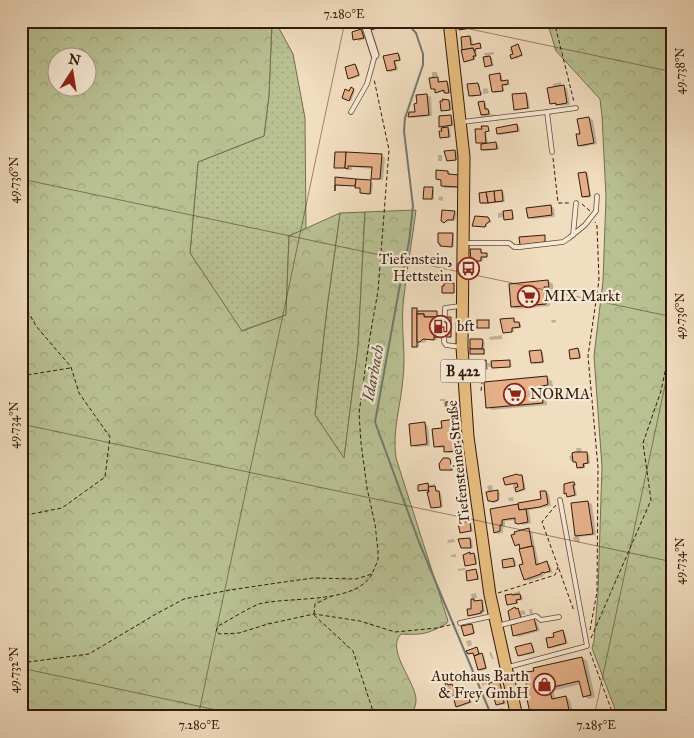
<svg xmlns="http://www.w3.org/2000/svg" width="694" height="738" viewBox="0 0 694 738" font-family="'IM FELL Great Primer',serif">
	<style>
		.grass { fill: url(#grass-dots); stroke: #766d4e }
		.forest { fill: url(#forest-crowns); stroke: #766d4e; fill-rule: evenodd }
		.shadow { fill: #0003 }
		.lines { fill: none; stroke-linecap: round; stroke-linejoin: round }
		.stream { stroke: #727a70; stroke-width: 2 }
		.building { fill: #e4af89; stroke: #341909 }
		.lane-casing { stroke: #634a36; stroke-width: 5.5 }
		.street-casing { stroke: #634a36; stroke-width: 9 }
		.primary-casing { stroke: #341909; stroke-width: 13 }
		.path { stroke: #341909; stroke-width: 1; stroke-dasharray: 4 2.5; stroke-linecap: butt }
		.lane { stroke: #f6e9d5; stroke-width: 4 }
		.street { stroke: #f6e9d5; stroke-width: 7 }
		.primary { stroke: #e8be80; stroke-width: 11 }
		.ticks { fill: none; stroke: #341909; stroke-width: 1; stroke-opacity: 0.45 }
		.labels { text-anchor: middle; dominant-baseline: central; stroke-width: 4.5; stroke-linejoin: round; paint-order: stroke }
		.shield { fill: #f6e9d5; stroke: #6e5746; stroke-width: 1 }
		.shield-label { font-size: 14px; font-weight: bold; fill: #341909 }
		.poi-label { font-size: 15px; fill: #341909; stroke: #f6e9d5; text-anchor: start }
		.street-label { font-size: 15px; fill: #341909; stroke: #f6e9d5 }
		.water-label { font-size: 16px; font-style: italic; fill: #534a3d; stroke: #f6e9d5 }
		.neatline { fill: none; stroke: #341909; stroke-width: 2 }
		.ticks-label { font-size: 12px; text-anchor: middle; fill: #341909 }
	</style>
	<defs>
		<pattern id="grass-dots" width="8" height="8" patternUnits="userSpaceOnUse" patternTransform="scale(1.25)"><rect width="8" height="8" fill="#b9c193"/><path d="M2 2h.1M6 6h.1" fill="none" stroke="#a0a57d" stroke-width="1.8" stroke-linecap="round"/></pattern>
		<pattern id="forest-crowns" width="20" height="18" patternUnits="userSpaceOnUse" patternTransform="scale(1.25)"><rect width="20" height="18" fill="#b9c193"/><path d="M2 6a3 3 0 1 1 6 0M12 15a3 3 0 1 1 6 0" fill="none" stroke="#a0a57d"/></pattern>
	</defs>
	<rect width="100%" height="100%" fill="#f1ddbf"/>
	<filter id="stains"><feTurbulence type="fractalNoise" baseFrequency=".004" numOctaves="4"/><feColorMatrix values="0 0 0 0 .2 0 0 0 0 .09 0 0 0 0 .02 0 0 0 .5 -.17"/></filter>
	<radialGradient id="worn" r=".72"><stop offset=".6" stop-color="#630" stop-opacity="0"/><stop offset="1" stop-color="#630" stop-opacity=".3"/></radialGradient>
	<!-- grass -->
	<g class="grass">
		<polygon points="272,21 275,21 293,54 305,118 306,229 289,236 286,315 241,331 190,253 198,162 264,136 269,95"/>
		<polygon points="365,212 358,347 344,459 315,415 327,308 340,213"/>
	</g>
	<!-- forest -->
	<g class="forest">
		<path d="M 21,21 L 272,21 L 269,95 L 264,136 L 198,162 L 190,253 L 242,331 L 286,315 L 289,236 L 340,213 L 327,308 L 315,415 L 344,458 L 358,347 L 365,212 L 416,210 C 412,242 406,274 403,305 C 401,330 406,354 403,378 C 401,405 392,430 396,458 L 448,621 L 446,624 C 427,634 423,635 401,634 C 385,650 417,683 416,701 C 416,707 412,711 412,717 L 21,717 ZM 58,58 L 88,58 L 88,88 L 58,88 Z"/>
		<polygon points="547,21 673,21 673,717 618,717 592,648 594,641 598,592 602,467 594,356 603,281 606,197 602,116 600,99 556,51"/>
	</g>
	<!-- shadow -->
	<g class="shadow">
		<polygon points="325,21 336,21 338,24 330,27"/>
		<polygon points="337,21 349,21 350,22 342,24"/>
		<polygon points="382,21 386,26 374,30 372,29"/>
		<polygon points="459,21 474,21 475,23 471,24 471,29 462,30 460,29"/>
		<polygon points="361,31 363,32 365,39 358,41 354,33"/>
		<polygon points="470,37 472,38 473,46 480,45 482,49 476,49 477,56 475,57 475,60 467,62 465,61"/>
		<polygon points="518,46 523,56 515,59 509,49 514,50"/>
		<polygon points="494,52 494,54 488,56 492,58 494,66 488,67 486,66 486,58 484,53"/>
		<polygon points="398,54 400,55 401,61 396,62 398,70 390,72 388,71"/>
		<polygon points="355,65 357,66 360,76 352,79 350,78"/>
		<polygon points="432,72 437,72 438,76 435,76 439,79 440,83 449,84 450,93 447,94 445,91 438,93 436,89 432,88 435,78 432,77"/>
		<polygon points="500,74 502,76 503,82 507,81 510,85 503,86 504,91 495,93 493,92"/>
		<polygon points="561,82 562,87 567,88 570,105 561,106 551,103 553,84"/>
		<polygon points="478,84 480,85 480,91 483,93 483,89 487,88 489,93 484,94 482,93 482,95 472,97 470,95"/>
		<polygon points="351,89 355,91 351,101 343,97 350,93"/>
		<polygon points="427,95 431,97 432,116 412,118 409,116 416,113"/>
		<polygon points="526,95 528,96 530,109 515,109"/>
		<polygon points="447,100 451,102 452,110 444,111 442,110"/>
		<polygon points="484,102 486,103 487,110 490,111 490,114 496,115 496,118 481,118 480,103"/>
		<polygon points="450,116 452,117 454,126 445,127 450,129 451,137 443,138 441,137 443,132 442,127 440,126"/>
		<polygon points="589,118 593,120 597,144 582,147 579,145 581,135"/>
		<polygon points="517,125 519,126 520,132 500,135 498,133"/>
		<polygon points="488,127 490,132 486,132 488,144 496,144 498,145 499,149 485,151 483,150 482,143 478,142 476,130"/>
		<polygon points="455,151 457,152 458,160 448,160"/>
		<rect x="438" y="155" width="4" height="6"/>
		<polygon points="381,156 385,158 383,180 372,178 373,169 352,167 352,170 350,170 336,167"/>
		<polygon points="448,172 451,174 462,188 445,188 442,186 441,181 438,179"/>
		<polygon points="586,173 588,174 591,197 585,198 583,196"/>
		<polygon points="337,178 371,182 373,183 372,194 363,193 361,192 362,189 357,186 338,186 336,185"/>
		<polygon points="432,189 434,190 434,200 425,198"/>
		<polygon points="502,192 504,193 505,202 483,204 481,203"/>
		<polygon points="439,196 443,197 443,201 438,200"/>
		<polygon points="551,206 554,208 555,217 532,219 529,217"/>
		<polygon points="443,211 457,213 455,221 449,220 446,223 442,221"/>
		<polygon points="511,211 513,213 514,219 507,220 505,217 498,218 498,213"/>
		<polygon points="487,218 492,222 487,224 487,227 474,226"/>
		<polygon points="452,234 454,235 454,247 441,246"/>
		<polygon points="481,250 483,254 486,254 486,258 483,258 483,261 472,260"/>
		<polygon points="548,281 553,284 553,289 549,290 550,306 517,309 512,307"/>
		<polygon points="417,310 419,312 436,312 437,319 451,319 451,337 437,337 437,340 427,340 424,343 419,342 419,347 413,346"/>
		<polygon points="514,319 516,323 521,324 521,328 513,329 514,332 505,332"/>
		<polygon points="551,320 556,320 556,322 552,323"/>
		<polygon points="502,335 502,339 490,340 489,337"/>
		<polygon points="483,342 485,343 484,348 485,354 472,353"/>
		<polygon points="578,349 580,351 581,358 571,358"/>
		<polygon points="541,351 543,352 544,363 535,364 533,362"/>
		<polygon points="485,361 488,363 509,362 511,363 512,367 495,368 493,367 488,367 488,370 477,369"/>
		<polygon points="547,378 552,381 553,387 546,388 547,405 492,410 488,407"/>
		<polygon points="440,399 445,399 446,403 456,404 456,412 447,411 447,406 444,406 444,401 440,401"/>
		<polygon points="456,421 459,423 462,452 449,453 445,451 445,447 439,448 435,446 443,429"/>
		<polygon points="425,424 428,426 430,446 416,447 412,445"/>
		<polygon points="576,448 581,448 582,453 589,454 590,464 585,464 585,468 580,469 576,463 570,460 569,456 577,454"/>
		<polygon points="450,460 453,471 441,470"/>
		<polygon points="521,476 523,477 526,490 519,492 516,488 513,488 513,484 506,484"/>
		<polygon points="574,483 576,486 575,486 577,496 570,497 565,493"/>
		<polygon points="435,484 437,492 441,493 443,507 432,507 428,491 420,490 419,486"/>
		<polygon points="492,485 493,492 500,493 499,501 495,503 489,501 489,493 487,486"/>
		<polygon points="545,492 549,494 551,506 529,510 531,523 523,525 517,522 516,520 505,521 505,526 503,527 503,533 498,534 495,532 492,510 542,500"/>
		<polygon points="513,497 514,501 509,501 508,498"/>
		<polygon points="588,502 592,504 596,535 579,537 580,543 574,541 573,537 576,537 572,504"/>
		<polygon points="465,522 471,524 473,532 461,532"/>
		<polygon points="529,530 532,532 539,565 547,563 550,565 553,573 546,573 543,575 544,576 529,581 525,579 524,565 520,547 516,545"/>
		<polygon points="454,539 455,542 447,543 448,540"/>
		<polygon points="470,539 472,540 473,548 462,547"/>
		<polygon points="456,554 456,557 451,557 451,555"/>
		<polygon points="474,555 476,556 477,565 466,565"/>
		<polygon points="513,559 515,560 516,566 506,568 504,567"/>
		<polygon points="465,568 466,570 458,571 458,569"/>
		<polygon points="476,571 478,572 479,580 468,580"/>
		<polygon points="520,591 520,594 519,594 522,596 523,600 518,601 518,604 508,604 513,593"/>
		<polygon points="476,593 477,598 472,599 471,594"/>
		<polygon points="472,599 477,602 483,602 485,612 483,612 483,614 471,616 469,615 472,610"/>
		<polygon points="515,609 520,611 524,610 526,614 521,615 522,619 513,621"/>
		<polygon points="529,609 532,609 533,614 530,614"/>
		<polygon points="534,620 537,622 540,631 518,637 514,635"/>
		<polygon points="471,625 473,626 475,634 467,636 465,635"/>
		<polygon points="563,632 565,633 568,644 551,648 549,647 555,638"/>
		<polygon points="471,640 472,645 468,647 466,641"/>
		<polygon points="531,644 533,645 535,653 521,656 519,655"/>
		<polygon points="477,648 481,655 484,655 487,669 481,671 479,670 474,654 469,654"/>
		<polygon points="491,652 494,659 492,659 489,653"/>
		<polygon points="582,658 587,661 595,697 589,699 584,696 581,684 553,691 556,700 565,697 570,700 573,712 559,715 559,717 532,717 527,695"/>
		<polygon points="448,677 450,682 445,683 443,678"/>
		<polygon points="486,682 487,684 483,685 484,688 481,683"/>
		<polygon points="499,682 501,683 506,704 499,705 493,697 495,694 491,690"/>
		<polygon points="452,685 454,686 457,696 467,693 469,694 472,703 459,707 457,706 454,696 449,696"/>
		<polygon points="503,708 506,716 509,717 504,717 500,715 498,709"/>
	</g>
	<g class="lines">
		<!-- stream -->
		<polyline class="stream" points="405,21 416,33 423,54 423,65 405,118 404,131 413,206 409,242 399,290 375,422 419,542 492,717"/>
	</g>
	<!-- building -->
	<g class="building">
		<polygon points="368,21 383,21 384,25 371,30"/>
		<polygon points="458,21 473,21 473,23 469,23 470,28 459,30"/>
		<polygon points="361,29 364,38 353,40 352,32"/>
		<polygon points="470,36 471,45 480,43 481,48 475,49 475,52 474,53 473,48 462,50 461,37"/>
		<polygon points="518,44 522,55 511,59 510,55 513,54 511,47"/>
		<polygon points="473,48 476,56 473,56 474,59 464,62 461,50"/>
		<polygon points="398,53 400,60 394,61 396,69 387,71 383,56"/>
		<polygon points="490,56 492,65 485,67 483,57"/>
		<polygon points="355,64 359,75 348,79 345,67"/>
		<polygon points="500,73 501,81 508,80 508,84 502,85 503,91 492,92 489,75"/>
		<polygon points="438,77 438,82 447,81 449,93 444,93 444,90 435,93 435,89 431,89 429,78"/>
		<polygon points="478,83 481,95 469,96 467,84"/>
		<polygon points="564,85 567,103 556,105 556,103 550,104 547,88"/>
		<polygon points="351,87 354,89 349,101 342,98 345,89 349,91"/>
		<polygon points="526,93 528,108 514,110 512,94"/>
		<polygon points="427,94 429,115 408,117 409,112 415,112 414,104 417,103 416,95"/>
		<polygon points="442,99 449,100 450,110 441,111 440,101 443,101"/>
		<polygon points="484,101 485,109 488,109 489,114 481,115 478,102"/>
		<polygon points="451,115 452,125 439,127 439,116"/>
		<polygon points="589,117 594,143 578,146 576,134 580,134 577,119"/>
		<polygon points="517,124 518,131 497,134 496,128"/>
		<polygon points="481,126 488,126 489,131 485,132 486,143 476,143 475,129 482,129"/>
		<polygon points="448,127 449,137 440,138 439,131 442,131 441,128"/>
		<polygon points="496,142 497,149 481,150 481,144"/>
		<polygon points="455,150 456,160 447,161 444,151"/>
		<polygon points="335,152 346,152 345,168 334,168"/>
		<polygon points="346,152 382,154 380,179 371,179 372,167 348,166 348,169 345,168"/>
		<polygon points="436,170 448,171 448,174 460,175 459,187 441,186 441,180 436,179"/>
		<polygon points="586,172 590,196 582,197 578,173"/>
		<polygon points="335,177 356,179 355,186 335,185 335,191"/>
		<polygon points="356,179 371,180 370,194 360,193 360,188 355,188"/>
		<polygon points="424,187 433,187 432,199 423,199"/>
		<polygon points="502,190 503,201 495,202 494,191"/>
		<polygon points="494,191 495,202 488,203 486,192"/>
		<polygon points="486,192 488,203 480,203 479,193"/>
		<polygon points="551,205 552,215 528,218 526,208"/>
		<polygon points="442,210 455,211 453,220 447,220 444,223 441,221"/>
		<polygon points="512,210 513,219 504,220 503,211"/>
		<polygon points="475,216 488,217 490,221 486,224 485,227 472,226"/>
		<polygon points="438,233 453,233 452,247 440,246 440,244 438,243"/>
		<polygon points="545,235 545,242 520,245 519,237"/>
		<polygon points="470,249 481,249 481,253 487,253 487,257 481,257 481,261 471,261"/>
		<polygon points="548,280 549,287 544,287 546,304 511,307 509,284"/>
		<polygon points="444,283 454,283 454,293 442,293 442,286 444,286"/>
		<rect x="412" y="308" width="5" height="39"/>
		<polygon points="417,311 437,311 437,317 451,317 451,337 434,337 433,325 435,325 435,317 424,317 424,314 417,314"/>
		<polygon points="417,314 424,314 424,317 435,317 434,340 423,339 420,342 417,342"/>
		<polygon points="514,318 514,322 519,322 520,327 512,328 512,332 503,333 500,319"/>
		<rect x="477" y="320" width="12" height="8"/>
		<polygon points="470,339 482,339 483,340 482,349 470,349"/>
		<polygon points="578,348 580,358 570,359 569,350"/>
		<rect x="470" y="349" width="14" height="5"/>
		<polygon points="541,350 543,362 531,363 529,351"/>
		<polygon points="486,360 486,369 476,370 474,362"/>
		<polygon points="510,360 510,367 492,368 491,361"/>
		<polygon points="547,376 548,385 541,386 543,403 486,408 484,382"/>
		<polygon points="454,401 455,411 446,412 446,402"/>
		<polygon points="456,419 459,451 444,452 444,446 434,447 432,429 442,428 441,421"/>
		<polygon points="425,422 427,444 411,446 409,424"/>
		<polygon points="575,452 587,452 588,463 583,464 584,467 577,468 576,462 573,462 572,453"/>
		<polygon points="443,458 448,458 450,459 452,470 440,470 439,464"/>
		<polygon points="517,474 518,475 522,475 524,489 516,492 515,488 518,487 517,483 505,485 503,478"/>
		<polygon points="572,482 574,482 575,485 573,485 575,495 567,497 566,493 564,494 564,484"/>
		<polygon points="428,483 429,490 418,491 418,485"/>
		<polygon points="435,486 436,491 439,491 441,507 431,508 427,492 429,492 428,487"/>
		<polygon points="498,490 498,500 492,502 491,501 488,501 486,492"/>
		<polygon points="540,491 546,491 548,504 540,507 519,510 518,503 541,499"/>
		<polygon points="588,501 593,534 575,536 571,503"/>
		<polygon points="518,504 519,510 526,509 528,522 518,524 515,523 515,518 502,520 502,525 500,525 500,531 494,533 490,509"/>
		<polygon points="465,520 465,522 470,521 471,531 460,533 458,523"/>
		<polygon points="529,528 532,546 520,549 519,544 515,546 511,535 515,534 514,532"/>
		<polygon points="470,538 471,548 461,548 458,539"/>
		<polygon points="533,546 536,565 547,561 550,571 544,573 543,572 541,573 541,574 524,580 519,565 523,564 519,549"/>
		<polygon points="470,552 470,554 474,553 476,564 465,566 463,555"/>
		<polygon points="513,558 515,566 503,568 502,560"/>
		<polygon points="476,569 478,579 467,581 466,571"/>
		<polygon points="512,594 512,595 520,594 521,599 516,600 517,603 507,605 505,595"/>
		<polygon points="471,599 474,599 474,601 482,600 483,611 481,611 481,613 468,616 467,609 471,609"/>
		<polygon points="515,607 516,609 518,608 521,618 510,621 508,611"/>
		<polygon points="534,618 537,630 513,636 511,625"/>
		<polygon points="472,624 474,633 464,636 461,626"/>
		<polygon points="563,630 566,643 548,648 546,638 554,637 553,633"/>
		<polygon points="531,643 534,652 518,656 515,647"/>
		<polygon points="477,647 479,654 474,656 473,653 468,654 466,651"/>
		<polygon points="482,653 486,668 478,670 474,656"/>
		<polygon points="582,657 591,695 583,697 579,681 549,688 552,699 566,696 569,710 555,713 555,717 531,717 526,695 528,691 524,675 526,672 534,671 533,668"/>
		<polygon points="499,680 502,691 493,694 492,690 490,691 489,683"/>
		<polygon points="445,683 447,683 448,685 452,684 456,695 448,697"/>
		<polygon points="502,691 504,703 496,705 494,698 492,698 491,694"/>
		<polygon points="467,692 470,702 456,707 453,696"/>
	</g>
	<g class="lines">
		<defs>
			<g id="lane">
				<polyline points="351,112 367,84 375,55"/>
				<polyline points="547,112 576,108"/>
				<polyline points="462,122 547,112 552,152"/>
				<polyline points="573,235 576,203"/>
				<polyline points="465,243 509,243 514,247 520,247 563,242 569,238 585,225 596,211 597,196"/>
				<polyline points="460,306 445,308 445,310 444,342 446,345 461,347"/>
				<polyline points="460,623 492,616"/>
				<polyline points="497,626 536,616 541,620 559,617"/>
				<polyline points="508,667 587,646 560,500"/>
			</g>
			<polyline id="street" points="364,21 375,55"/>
			<polyline id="primary" points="449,21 464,157 462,347 468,437 490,595 517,717"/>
		</defs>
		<!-- lane casing -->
		<use href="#lane" class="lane-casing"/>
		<!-- street casing -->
		<use href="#street" class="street-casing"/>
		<!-- primary casing -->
		<use href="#primary" class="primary-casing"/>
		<!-- path -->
		<g class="path">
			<polyline points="554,21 574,102"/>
			<polyline points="553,158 558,203 570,203"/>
			<polyline points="582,204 590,211"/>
			<polyline points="21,299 36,326 71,367 79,393 110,437 105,477 62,508 21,516"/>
			<polyline points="21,376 70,368"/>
			<polyline points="474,380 482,382 481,391"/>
			<polyline points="556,505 542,522 574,611"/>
			<path d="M 372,574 C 355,605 289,596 259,604 C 250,607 228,621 218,626 L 216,632 L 220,634 L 239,633 L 268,624 L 314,614 L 360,621 L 395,632 L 437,628 L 454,624"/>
			<polyline points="498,593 555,575 558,567"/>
			<polyline points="314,614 315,604 332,596"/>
			<polyline points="314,615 353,651 372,708 373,717"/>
			<polyline points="590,630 597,592 598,467 588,356 599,280 597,226 595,222"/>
			<polyline points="591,638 651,500 643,443 661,391 666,367 673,372"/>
			<polyline points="590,652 614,717"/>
			<polyline points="21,663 89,654 156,614 184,599 230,590 277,583 313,578 356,579 372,574 378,560 378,551 375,524 367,488 361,443 359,413 369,342 378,291 389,150 374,79"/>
		</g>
		<!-- lane -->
		<use href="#lane" class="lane"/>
		<!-- street -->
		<use href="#street" class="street"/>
		<!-- primary -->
		<use href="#primary" class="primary"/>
	</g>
	<!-- ticks -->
	<path class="ticks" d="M 432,21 L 673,72M 21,179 L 673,317M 21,424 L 673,562M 21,668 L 249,717M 198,717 L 345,21M 594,717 L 673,348"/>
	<!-- icons -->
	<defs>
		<symbol id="bus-ring" viewBox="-11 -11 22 22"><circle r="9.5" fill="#f6e9d5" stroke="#8f2418" stroke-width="1.5"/><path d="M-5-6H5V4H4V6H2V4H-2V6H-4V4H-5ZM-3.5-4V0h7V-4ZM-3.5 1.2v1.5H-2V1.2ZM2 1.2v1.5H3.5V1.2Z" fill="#8f2418"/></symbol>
		<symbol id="supermarket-ring" viewBox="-11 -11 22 22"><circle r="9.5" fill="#f6e9d5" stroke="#8f2418" stroke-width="1.5"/><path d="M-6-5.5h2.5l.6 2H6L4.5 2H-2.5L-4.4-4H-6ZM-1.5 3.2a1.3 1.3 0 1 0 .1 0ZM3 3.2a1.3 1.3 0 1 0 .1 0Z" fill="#8f2418"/></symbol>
		<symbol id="fuel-ring" viewBox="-11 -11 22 22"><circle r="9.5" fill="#f6e9d5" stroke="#8f2418" stroke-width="1.5"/><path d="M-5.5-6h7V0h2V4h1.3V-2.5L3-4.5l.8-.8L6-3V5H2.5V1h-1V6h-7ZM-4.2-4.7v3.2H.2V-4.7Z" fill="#8f2418"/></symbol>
		<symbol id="shop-ring" viewBox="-11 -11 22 22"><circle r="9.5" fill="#f6e9d5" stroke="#8f2418" stroke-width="1.5"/><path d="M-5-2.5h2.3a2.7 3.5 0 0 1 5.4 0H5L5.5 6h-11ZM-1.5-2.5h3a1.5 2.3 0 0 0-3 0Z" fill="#8f2418"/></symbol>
	</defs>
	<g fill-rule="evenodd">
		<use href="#bus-ring" x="456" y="256" width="25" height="25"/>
		<use href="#supermarket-ring" x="516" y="284" width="25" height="25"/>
		<use href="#fuel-ring" x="428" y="314" width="25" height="25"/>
		<use href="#supermarket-ring" x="502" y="382" width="25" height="25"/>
		<use href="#shop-ring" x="532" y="672" width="25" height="25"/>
	</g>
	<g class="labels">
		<!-- shield labels -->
		<rect class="shield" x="440.5" y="359.5" width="45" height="23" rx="4"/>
		<g class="shield-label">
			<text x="463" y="371">B 422</text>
		</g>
		<!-- poi labels -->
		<g class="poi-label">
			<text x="452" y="259" text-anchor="end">Tiefenstein,<tspan x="452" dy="17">Hettstein</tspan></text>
			<text x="544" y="296">MIX Markt</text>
			<text x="457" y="326">bft</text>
			<text x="530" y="394">NORMA</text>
			<text x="529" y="676" text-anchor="end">Autohaus Barth<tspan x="529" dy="17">&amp; Frey GmbH</tspan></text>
		</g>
		<!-- street labels -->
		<g class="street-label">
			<text transform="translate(458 462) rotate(-96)">Tiefensteiner Straße</text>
		</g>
		<!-- water labels -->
		<g class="water-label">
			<text transform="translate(373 373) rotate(-79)">Idarbach</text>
		</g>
	</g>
	<!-- margin -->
	<rect width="694" height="738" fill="none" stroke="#f1ddbf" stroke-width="55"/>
	<!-- north arrow -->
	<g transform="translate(72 72) rotate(12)"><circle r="24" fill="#f6e9d5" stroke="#a89683"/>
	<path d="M0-4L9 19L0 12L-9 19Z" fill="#8f2418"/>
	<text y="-8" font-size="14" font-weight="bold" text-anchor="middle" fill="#341909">N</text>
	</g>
	<rect x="28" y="28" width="638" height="682" class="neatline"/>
	<g class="ticks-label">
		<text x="344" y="18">7.280°E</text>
		<text transform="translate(680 71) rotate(-90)" y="4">49.738°N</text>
		<text transform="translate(14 180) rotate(-90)" y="4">49.736°N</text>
		<text transform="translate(680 316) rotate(-90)" y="4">49.736°N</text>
		<text transform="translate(14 425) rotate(-90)" y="4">49.734°N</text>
		<text transform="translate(680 561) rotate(-90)" y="4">49.734°N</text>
		<text transform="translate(14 670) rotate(-90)" y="4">49.732°N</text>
		<text x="199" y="729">7.280°E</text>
		<text x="596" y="729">7.285°E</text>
	</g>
	<rect width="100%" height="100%" filter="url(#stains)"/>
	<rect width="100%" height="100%" fill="url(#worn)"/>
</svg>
